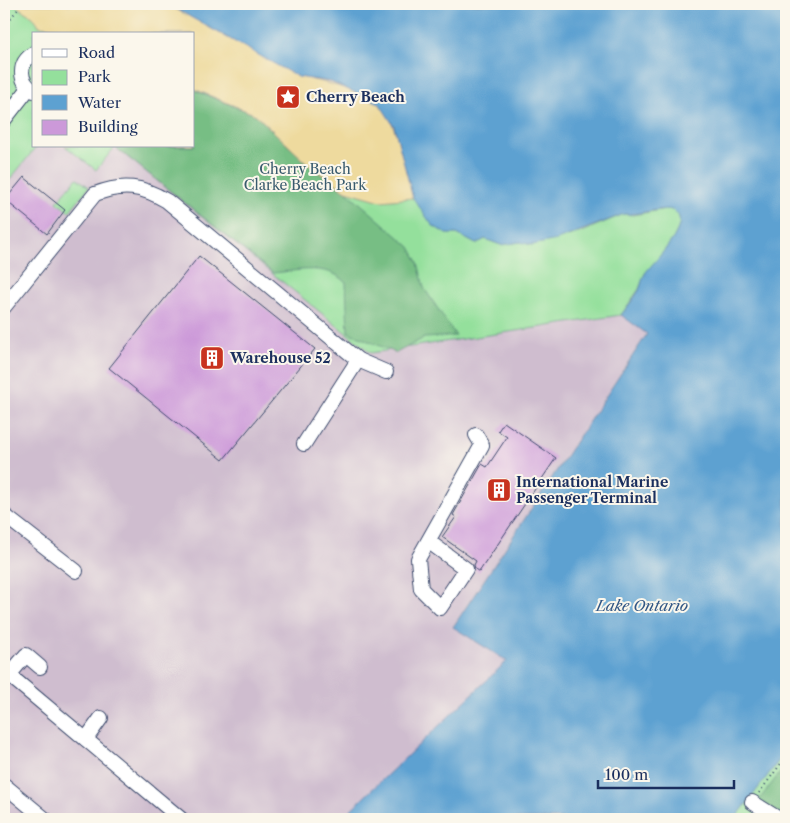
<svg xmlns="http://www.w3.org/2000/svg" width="790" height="823" viewBox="0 0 790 823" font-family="'Libre Caslon Text',serif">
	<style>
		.industrial { fill: #cfbdcf }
		.green { fill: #94e09c; stroke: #58887d }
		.forest { fill: #77be84; stroke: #497671 }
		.sand { fill: #eeda9e; stroke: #84847e }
		.water { fill: #5da1d1; stroke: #3c6898 }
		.building { fill: #cc99d9 }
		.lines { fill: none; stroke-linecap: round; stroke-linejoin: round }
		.minor-casing { stroke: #3b496c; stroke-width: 16 }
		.path { stroke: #3b496c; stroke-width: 2; stroke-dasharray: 1 4; stroke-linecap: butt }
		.minor { stroke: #fff; stroke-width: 14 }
		.labels { text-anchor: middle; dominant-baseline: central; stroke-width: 4; stroke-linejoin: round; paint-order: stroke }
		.poi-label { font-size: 14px; font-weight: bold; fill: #1b2f5e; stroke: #fbf7ec; text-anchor: start }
		.park-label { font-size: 14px; fill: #395b6e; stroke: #fbf7ec }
		.water-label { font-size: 15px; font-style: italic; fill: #325786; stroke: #fbf7ec }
	</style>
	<rect width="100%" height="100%" fill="#fbf7ec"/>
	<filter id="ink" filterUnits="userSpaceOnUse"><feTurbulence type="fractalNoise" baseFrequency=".02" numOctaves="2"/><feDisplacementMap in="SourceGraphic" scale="10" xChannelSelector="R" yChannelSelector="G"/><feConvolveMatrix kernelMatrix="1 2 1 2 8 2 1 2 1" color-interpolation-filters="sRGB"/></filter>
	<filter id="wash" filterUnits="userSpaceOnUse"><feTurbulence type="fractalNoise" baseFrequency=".0096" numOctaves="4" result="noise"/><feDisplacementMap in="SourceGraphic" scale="20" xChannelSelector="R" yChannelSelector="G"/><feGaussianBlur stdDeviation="1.12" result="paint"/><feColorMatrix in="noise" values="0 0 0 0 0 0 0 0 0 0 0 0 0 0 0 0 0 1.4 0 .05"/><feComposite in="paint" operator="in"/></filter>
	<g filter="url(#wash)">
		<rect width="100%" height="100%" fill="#f2ddbe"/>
		<!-- industrial -->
		<polygon class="industrial" points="37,146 65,146 96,170 115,147 371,353 611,312 621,315 647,333 453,626 507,661 341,819 4,819 4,187"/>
		<!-- green -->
		<g class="green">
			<polygon points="4,4 167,4 311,81 446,234 457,234 476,244 485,239 501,245 520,242 532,245 579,233 624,214 633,215 666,209 674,210 679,216 680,224 674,237 655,263 645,273 639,289 621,315 371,353 115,147 96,170 65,146 194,146 194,34 34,34 34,146 37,146 4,187"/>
			<polygon points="77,178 89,187 69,212 57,202"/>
			<polygon points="786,751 786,819 735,819"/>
		</g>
		<!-- forest -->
		<g class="forest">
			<path d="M 194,90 L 256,115 L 312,168 L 346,191 L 410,247 L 418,262 L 424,288 L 456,336 L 424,338 L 396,353 L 348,332 L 346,282 C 326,263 298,271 273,273 L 114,146 L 194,146 Z"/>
			<polygon points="786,765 786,819 759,800"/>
		</g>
		<!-- sand -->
		<path class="sand" d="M 17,4 L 167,4 L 313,80 C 327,82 369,95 379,103 C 397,118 406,174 413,198 L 381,201 L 346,191 L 312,168 L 256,115 L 194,89 L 194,34 L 87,34 L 84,31 L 39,26 C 34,14 25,14 17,6 Z"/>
		<!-- water -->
		<path class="water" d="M 167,4 L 786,4 L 786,751 L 735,819 L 341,819 L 507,661 L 453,627 L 647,334 L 621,315 C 627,307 634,299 639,290 C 642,284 642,277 646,272 C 654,261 694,224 674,211 C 665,205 637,216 624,214 L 557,240 L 532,245 L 520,242 L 501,245 L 485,239 L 476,244 L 457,234 L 446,234 L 432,225 L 413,198 L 394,126 L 379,103 L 331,82 L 298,77 Z"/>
		<g id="blocks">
			<!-- building -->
			<g class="building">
				<polygon points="24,177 65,210 47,234 5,200"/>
				<polygon points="199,256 315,349 223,460 109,368"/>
				<polygon points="504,422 556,458 479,572 475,569 474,565 476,561 442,537 456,517 453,515 482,464 487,467 507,437 498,431"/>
			</g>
		</g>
	</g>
	<g filter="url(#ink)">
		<use href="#blocks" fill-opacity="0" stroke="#3b496c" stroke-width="1"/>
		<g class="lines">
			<defs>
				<g id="minor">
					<path d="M 34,53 C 18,63 18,81 34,91"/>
					<polyline points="4,120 29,88"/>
					<path d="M 4,307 L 95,194 C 123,183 142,186 167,201 L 358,360 L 304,444"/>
					<polyline points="358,360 386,372"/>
					<polyline points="4,515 76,571"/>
					<polyline points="428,541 466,569 440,608 421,589 418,559 482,445 476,435"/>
					<polyline points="9,675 181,819"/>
					<polyline points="4,681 26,655 40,667"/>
					<polyline points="86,739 101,718"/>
					<polyline points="4,785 45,819"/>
					<polyline points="752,802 779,819"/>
				</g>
			</defs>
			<!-- minor casing -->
			<use href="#minor" class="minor-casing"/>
			<!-- path -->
			<g class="path">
				<polyline points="4,26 19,8"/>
				<polyline points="759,793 786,757"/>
				<polyline points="739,819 745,811"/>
			</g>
			<!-- minor -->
			<use href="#minor" class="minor"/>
		</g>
	</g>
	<!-- icons -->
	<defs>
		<symbol id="sight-square" viewBox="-11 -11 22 22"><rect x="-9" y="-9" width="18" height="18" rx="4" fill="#c8321e" stroke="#fbf7ec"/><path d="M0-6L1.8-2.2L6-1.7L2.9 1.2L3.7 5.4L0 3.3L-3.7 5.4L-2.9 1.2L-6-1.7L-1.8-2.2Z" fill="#fff"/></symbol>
		<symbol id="building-square" viewBox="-11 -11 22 22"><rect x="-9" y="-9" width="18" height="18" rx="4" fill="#c8321e" stroke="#fbf7ec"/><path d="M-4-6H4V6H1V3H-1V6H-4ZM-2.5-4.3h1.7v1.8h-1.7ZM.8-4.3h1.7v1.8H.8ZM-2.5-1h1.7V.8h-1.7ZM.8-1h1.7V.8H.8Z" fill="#fff"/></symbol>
	</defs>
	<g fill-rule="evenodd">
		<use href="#sight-square" x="274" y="83" width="28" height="28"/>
		<use href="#building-square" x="198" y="344" width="28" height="28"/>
		<use href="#building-square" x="485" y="476" width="28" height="28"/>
	</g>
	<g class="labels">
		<!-- poi labels -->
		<g class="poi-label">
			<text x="306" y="97">Cherry Beach</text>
			<text x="230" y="358">Warehouse 52</text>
			<text x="516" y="482">International Marine<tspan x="516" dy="16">Passenger Terminal</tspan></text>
		</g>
		<!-- park labels -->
		<g class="park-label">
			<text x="305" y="169">Cherry Beach<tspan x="305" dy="16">Clarke Beach Park</tspan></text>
		</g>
		<!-- water labels -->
		<g class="water-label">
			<text x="642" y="605">Lake Ontario</text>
		</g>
	</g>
	<!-- margin -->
	<rect width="790" height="823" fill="none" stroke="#fbf7ec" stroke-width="20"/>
	<!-- legend -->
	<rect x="32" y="32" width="162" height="115" fill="#fbf7ec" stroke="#a1a7b3"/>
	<rect x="42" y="49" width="25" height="8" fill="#ffffff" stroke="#a1a7b3"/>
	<text x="78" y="58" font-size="15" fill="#1b2f5e">Road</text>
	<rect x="42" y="70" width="25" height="15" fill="#94e09c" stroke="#a1a7b3"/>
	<text x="78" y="82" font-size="15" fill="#1b2f5e">Park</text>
	<rect x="42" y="95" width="25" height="15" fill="#5da1d1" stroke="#a1a7b3"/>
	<text x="78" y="108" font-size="15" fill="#1b2f5e">Water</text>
	<rect x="42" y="120" width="25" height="15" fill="#cc99d9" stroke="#a1a7b3"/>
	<text x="78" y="132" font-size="15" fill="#1b2f5e">Building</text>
	<!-- scale -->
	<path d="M598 780v8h136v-8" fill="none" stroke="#1b2f5e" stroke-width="2.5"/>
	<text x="605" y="780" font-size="15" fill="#1b2f5e" stroke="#fbf7ec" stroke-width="4" paint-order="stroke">100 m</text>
</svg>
